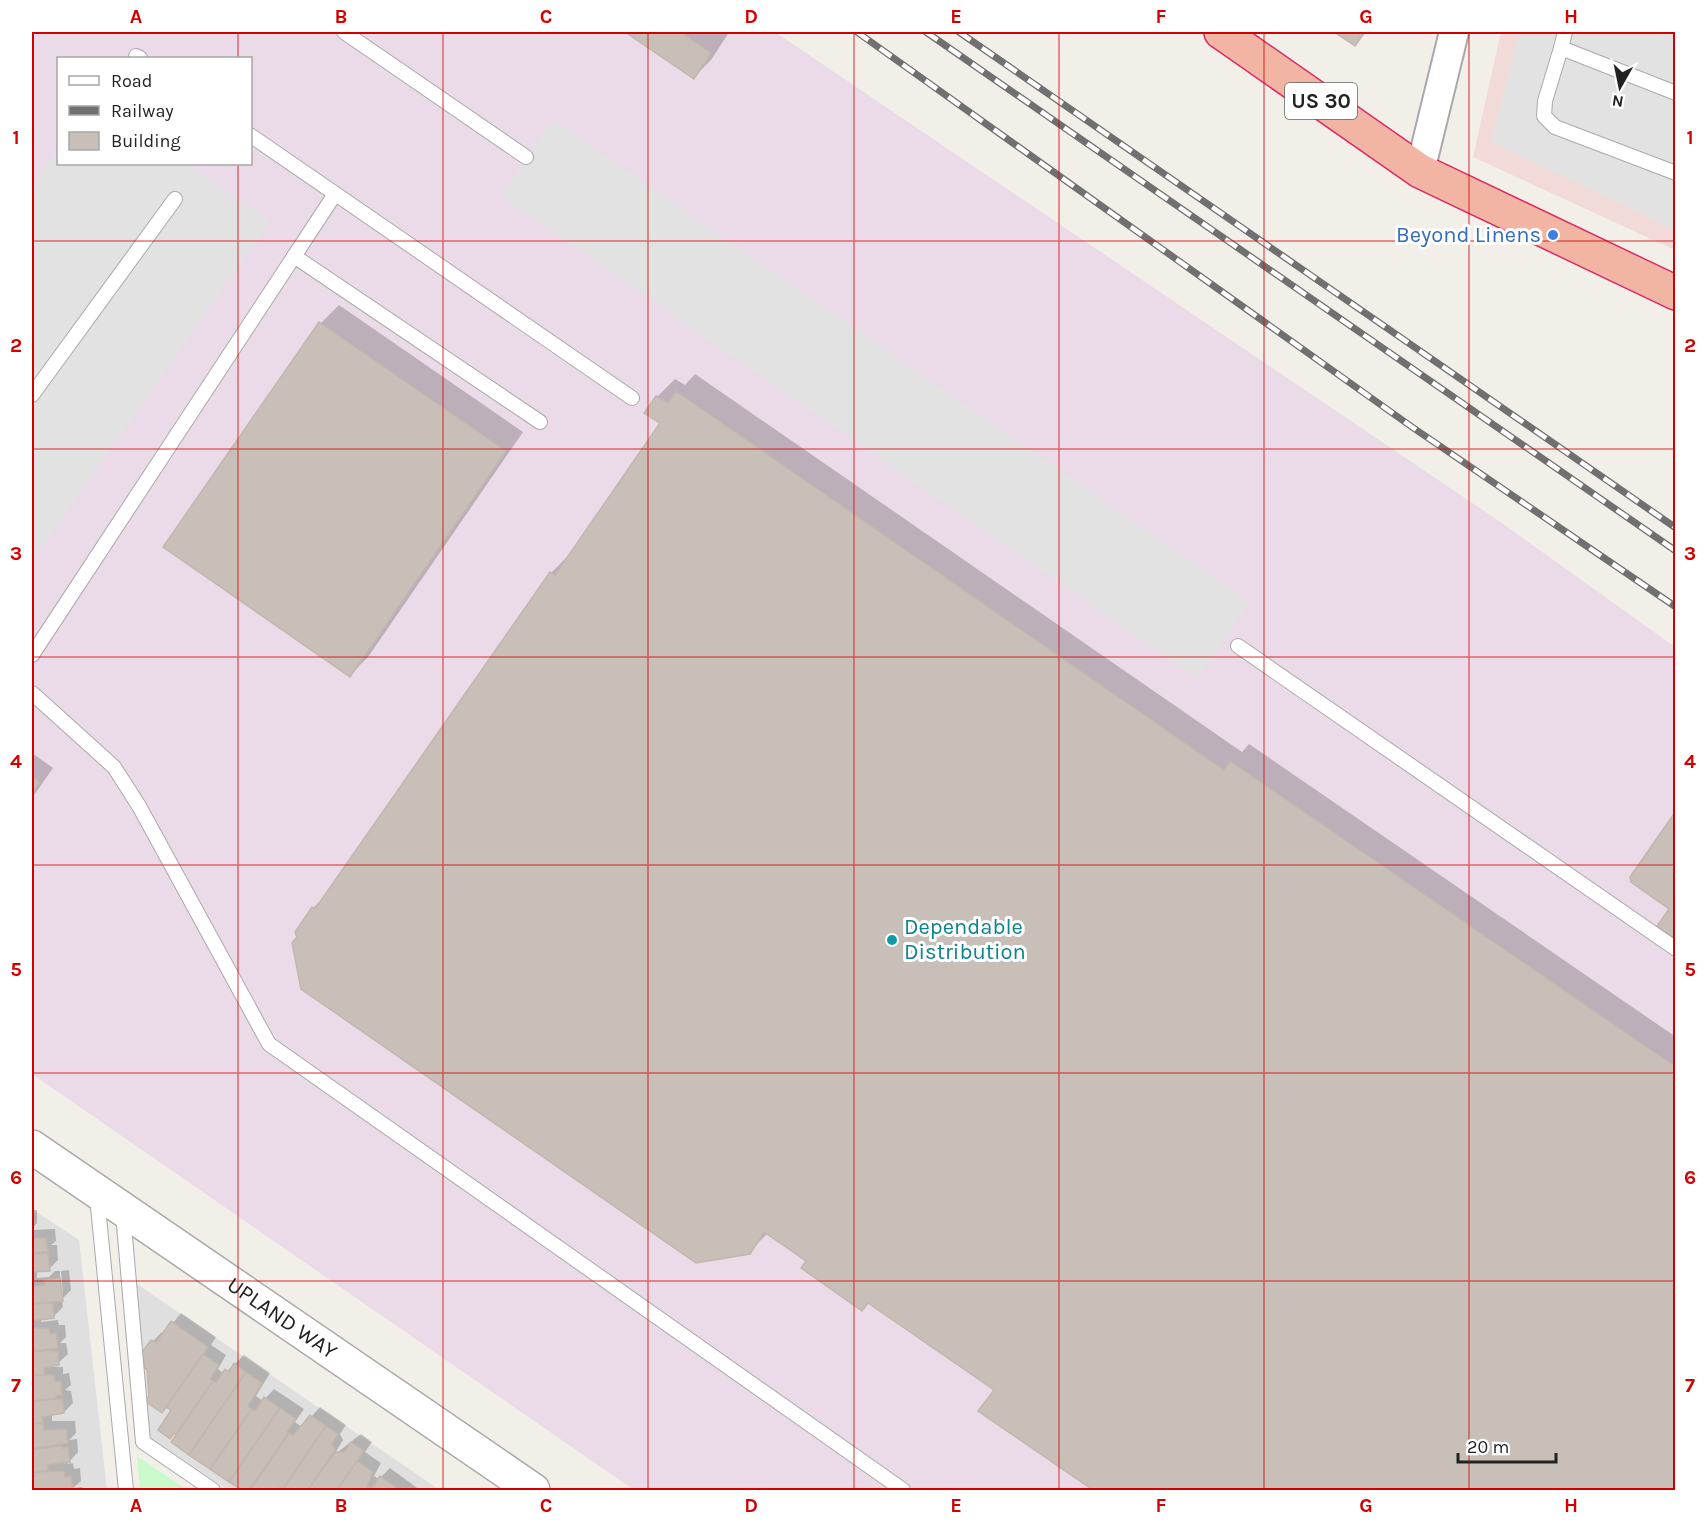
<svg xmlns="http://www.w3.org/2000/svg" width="1707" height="1522" viewBox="0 0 1707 1522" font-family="Karla,sans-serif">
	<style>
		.residential { fill: #e0dfdf }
		.commercial { fill: #f2dad9 }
		.industrial { fill: #ebdbe8; fill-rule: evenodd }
		.park { fill: #c8facc }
		.parking { fill: #e2e2e2 }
		.shadow { fill: #0003 }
		.building { fill: #c7bfb8; stroke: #c4b6ab; stroke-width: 1.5 }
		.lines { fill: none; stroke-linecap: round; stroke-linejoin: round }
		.service-casing { stroke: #a9a9a9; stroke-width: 16 }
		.minor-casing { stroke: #a9a9a9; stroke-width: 32 }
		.tertiary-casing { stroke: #a9a9a9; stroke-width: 36 }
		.trunk-casing { stroke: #dc2a67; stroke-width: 36 }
		.service { stroke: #fff; stroke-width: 14 }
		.minor { stroke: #fff; stroke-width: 28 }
		.tertiary { stroke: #fff; stroke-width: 33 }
		.trunk { stroke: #f2b4a3; stroke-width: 33 }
		.rail-casing { stroke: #707070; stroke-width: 7 }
		.rail { stroke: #fff; stroke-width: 4.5; stroke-dasharray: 14; stroke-linecap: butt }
		.grid { fill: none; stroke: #d40000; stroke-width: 1.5; stroke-opacity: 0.55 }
		.shop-dot { fill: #3f7fe0; stroke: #fff; stroke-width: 2 }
		.culture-dot { fill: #0f9aa8; stroke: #fff; stroke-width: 2 }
		.labels { text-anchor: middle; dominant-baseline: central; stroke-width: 6; stroke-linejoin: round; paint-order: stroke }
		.shield { fill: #fff; stroke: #646464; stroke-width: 1.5 }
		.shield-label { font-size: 21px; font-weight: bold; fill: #222 }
		.shop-label { font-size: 22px; fill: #366cbe; stroke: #fff; text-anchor: end }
		.culture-label { font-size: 22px; fill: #0d838f; stroke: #fff; text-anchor: start }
		.street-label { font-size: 22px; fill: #222; stroke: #fff }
		.neatline { fill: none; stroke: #d40000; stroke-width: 2 }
		.grid-label { font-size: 20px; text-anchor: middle; font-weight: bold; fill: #d40000 }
	</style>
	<rect width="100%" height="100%" fill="#f2efe9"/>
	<!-- residential -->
	<g class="residential">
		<polygon points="32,1209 79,1240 107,1490 32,1490"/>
		<polygon points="131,1280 440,1490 228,1490 138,1429"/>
	</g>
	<!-- commercial -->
	<polygon class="commercial" points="1501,32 1675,32 1675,250 1473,157"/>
	<!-- industrial -->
	<path class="industrial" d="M 32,32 L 775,32 L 1499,521 L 1675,647 L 1675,1490 L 634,1490 L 32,1074 ZM 58,58 L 250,58 L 250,164 L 58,164 Z"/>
	<!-- park -->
	<polygon class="park" points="137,1456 187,1490 140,1490"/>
	<!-- parking -->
	<g class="parking">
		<polygon points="1519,32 1675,32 1675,230 1491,142"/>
		<polygon points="553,120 1250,602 1197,678 501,196"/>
		<polygon points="58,149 58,164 188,164 270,221 32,561 32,187"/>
	</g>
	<!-- shadow -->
	<g class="shadow">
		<polygon points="628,32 724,32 728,34 711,60 693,78"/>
		<polygon points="1333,32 1366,32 1355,45"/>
		<polygon points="339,305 523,432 368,657 350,675 165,546 321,323"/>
		<polygon points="695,374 1242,752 1249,744 1676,1037 1676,1490 1095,1490 980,1411 996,1390 869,1302 862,1309 808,1261 768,1233 749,1252 298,937 297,933 313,908 331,890 551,573 569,555 662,423 657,397 675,379 685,385"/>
		<polygon points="32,753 53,768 32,798"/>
		<polygon points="32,1210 37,1210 37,1223 32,1229"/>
		<polygon points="55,1229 56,1241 51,1245 57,1245 58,1260 49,1269 37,1270 37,1278 49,1277 55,1271 60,1271 60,1294 63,1294 61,1271 69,1270 71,1290 62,1299 63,1307 54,1316 41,1318 41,1322 58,1320 59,1325 65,1325 66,1337 60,1343 66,1343 68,1354 58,1363 50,1367 63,1367 63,1374 69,1373 71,1385 65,1390 71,1391 73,1403 64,1412 52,1414 52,1421 75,1421 76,1433 69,1440 77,1439 78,1452 67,1464 73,1463 74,1469 80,1468 81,1481 73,1488 82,1487 82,1490 32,1490 32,1230"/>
		<polygon points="181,1313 216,1337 211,1345 226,1355 218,1369 224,1374 244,1355 270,1373 256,1396 263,1401 274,1389 304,1409 295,1422 302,1427 320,1407 346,1425 340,1434 343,1440 334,1455 361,1434 372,1442 365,1452 381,1463 374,1476 379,1479 390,1468 420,1490 288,1490 282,1486 279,1490 245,1490 173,1442 178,1434 173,1410 150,1396 148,1367 146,1358 142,1356 153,1341 162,1332 164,1334"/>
	</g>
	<!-- building -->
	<g class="building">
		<polygon points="625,32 680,32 711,53 694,79"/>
		<polygon points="1339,32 1365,32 1355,46 1337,34"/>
		<polygon points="319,322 506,451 350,677 163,547"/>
		<polygon points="676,391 1224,770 1230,761 1676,1067 1676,1490 1093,1490 978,1411 994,1390 868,1303 862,1311 801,1268 806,1261 764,1232 750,1254 696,1263 301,989 292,943 297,937 295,932 312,907 315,909 550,572 555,575 660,423 644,413 656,396 668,403"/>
		<polygon points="32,776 40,782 32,795"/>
		<polygon points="1676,811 1676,939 1657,926 1669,909 1631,882 1630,877"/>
		<polygon points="32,1238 46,1238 48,1251 32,1254"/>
		<polygon points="48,1253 50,1271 32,1272 32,1254"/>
		<polygon points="60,1278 63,1301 32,1304 32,1286 45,1285 44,1280"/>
		<polygon points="53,1303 54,1318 32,1321 32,1328 32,1304"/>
		<polygon points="171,1321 208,1347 162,1413 145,1401 149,1396 147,1369 144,1368 144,1359 139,1356 151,1340 156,1343"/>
		<polygon points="32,1328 49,1328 50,1334 56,1333 58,1348 32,1351"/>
		<polygon points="52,1350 52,1352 58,1351 59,1365 44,1368 44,1375 32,1376 32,1352"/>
		<polygon points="203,1354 219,1365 210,1379 213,1381 176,1435 174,1433 170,1439 158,1430 171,1410 166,1407"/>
		<polygon points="234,1363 246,1372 189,1455 171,1442 213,1381 216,1383 225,1369 229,1372"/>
		<polygon points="246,1372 262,1383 248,1406 252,1409 210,1469 189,1455"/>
		<polygon points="37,1375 54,1375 55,1382 61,1381 62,1395 56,1396 56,1399 32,1401 32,1376"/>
		<polygon points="264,1397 280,1408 229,1482 210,1469 252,1409 255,1411"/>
		<polygon points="56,1399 63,1400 64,1413 42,1417 43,1423 32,1424 32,1401"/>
		<polygon points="280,1408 296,1419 287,1432 289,1433 249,1490 242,1490 229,1482"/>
		<polygon points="310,1415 326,1426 283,1489 280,1487 278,1490 250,1490 289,1433 293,1436"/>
		<polygon points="43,1423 44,1430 66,1429 68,1443 32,1449 32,1424"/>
		<polygon points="326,1426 338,1434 332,1444 335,1450 308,1490 285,1490 283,1489"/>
		<polygon points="351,1442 364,1451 337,1490 308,1490 328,1461 337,1452 344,1452"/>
		<polygon points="62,1446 62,1448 68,1447 70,1462 48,1465 48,1471 32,1473 32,1449"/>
		<polygon points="357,1461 373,1472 366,1490 337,1490"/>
		<polygon points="48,1471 64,1471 65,1477 71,1476 73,1490 32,1490 32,1473"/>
		<polygon points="380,1476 397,1488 395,1490 366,1490 368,1487 371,1489"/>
	</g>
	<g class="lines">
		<defs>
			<g id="service">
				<polyline points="344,32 526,157"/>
				<polyline points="1565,32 1561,48 1676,93"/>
				<polyline points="1561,48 1545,101 1544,116 1555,127 1676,173"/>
				<polyline points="136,56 140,58"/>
				<polyline points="250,135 632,398"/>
				<polyline points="294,256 540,422"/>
				<polyline points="32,395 175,199"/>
				<polyline points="1238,646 1676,949"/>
				<polyline points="32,655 335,194"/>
				<polyline points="32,693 114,767 139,806 269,1044 903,1490"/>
				<polyline points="97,1197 126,1490"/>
				<polyline points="123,1214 143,1442 213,1490"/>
			</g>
			<polyline id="minor" points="1420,171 1454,32"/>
			<g id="tertiary">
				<path id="s1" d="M 32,1147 L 533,1490"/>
			</g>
			<polyline id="trunk" points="1221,32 1420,171 1676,293"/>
		</defs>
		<!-- service casing -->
		<use href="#service" class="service-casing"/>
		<!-- minor casing -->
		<use href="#minor" class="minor-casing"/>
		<!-- tertiary casing -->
		<use href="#tertiary" class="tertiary-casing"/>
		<!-- trunk casing -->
		<use href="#trunk" class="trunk-casing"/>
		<!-- service -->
		<use href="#service" class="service"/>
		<!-- minor -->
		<use href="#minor" class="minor"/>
		<!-- tertiary -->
		<use href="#tertiary" class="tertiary"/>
		<!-- trunk -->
		<use href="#trunk" class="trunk"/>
		<defs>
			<g id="rail">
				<polyline points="857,32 1412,427 1676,607"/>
				<polyline points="926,32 1676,551"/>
				<polyline points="959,32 1676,528"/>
			</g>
		</defs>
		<!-- rail casing -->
		<use href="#rail" class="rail-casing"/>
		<!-- rail -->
		<use href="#rail" class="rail"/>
	</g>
	<!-- grid -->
	<path class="grid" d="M 238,32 L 238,58M 443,32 L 443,1490M 648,32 L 648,1490M 854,32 L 854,1490M 1059,32 L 1059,1490M 1264,32 L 1264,1490M 1469,32 L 1469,1490M 238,164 L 238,1490M 32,241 L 1676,241M 32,449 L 1676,449M 32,657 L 1676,657M 32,865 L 1676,865M 32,1073 L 1676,1073M 32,1281 L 1676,1281"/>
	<!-- markers -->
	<circle class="shop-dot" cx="1553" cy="235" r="6"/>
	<circle class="culture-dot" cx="892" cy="940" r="6"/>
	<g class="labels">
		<!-- shield labels -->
		<rect class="shield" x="1285" y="83" width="72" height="36" rx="4.5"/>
		<g class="shield-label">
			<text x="1321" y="101">US 30</text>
		</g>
		<!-- shop labels -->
		<g class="shop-label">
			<text x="1541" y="235">Beyond Linens</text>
		</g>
		<!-- culture labels -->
		<g class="culture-label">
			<text x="904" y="927">Dependable<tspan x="904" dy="25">Distribution</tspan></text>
		</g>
		<!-- street labels -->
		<g class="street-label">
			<text stroke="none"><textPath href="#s1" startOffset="303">UPLAND WAY</textPath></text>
		</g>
	</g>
	<!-- border -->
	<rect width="1707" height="1522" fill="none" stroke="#ffffff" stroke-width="66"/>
	<!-- legend -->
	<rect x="57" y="57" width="195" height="108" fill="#ffffff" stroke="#a7a7a7" stroke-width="1.5"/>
	<rect x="69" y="76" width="30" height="9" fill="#ffffff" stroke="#a7a7a7" stroke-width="1.5"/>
	<text x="111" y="87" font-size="18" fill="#222222">Road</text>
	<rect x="69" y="106" width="30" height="9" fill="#707070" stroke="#a7a7a7" stroke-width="1.5"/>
	<text x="111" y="117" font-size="18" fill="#222222">Railway</text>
	<rect x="69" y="132" width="30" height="18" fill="#c7bfb8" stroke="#a7a7a7" stroke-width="1.5"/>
	<text x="111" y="147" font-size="18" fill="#222222">Building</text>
	<!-- north arrow -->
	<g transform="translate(1620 87) rotate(189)" stroke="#ffffff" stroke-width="4.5" paint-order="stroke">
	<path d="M0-4.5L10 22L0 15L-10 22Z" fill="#222222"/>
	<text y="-9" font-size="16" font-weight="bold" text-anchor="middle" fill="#222222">N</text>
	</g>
	<!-- scale -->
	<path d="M1458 1453v9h98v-9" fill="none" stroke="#222222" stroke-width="3"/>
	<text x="1467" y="1453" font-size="18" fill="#222222" stroke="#ffffff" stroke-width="4.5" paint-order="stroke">20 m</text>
	<rect x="33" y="33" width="1641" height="1456" class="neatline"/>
	<g class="grid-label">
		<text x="136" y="23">A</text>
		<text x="341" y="23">B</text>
		<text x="546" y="23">C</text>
		<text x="751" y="23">D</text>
		<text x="956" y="23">E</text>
		<text x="1161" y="23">F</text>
		<text x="1366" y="23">G</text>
		<text x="1571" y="23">H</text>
		<text x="16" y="144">1</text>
		<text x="1690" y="144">1</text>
		<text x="16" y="352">2</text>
		<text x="1690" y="352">2</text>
		<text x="16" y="560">3</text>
		<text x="1690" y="560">3</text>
		<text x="16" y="768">4</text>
		<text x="1690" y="768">4</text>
		<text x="16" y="976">5</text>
		<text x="1690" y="976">5</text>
		<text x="16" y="1184">6</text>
		<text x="1690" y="1184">6</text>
		<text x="16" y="1392">7</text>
		<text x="1690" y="1392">7</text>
		<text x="136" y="1512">A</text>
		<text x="341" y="1512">B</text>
		<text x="546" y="1512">C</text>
		<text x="751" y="1512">D</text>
		<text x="956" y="1512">E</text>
		<text x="1161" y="1512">F</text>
		<text x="1366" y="1512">G</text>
		<text x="1571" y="1512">H</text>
	</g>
</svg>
